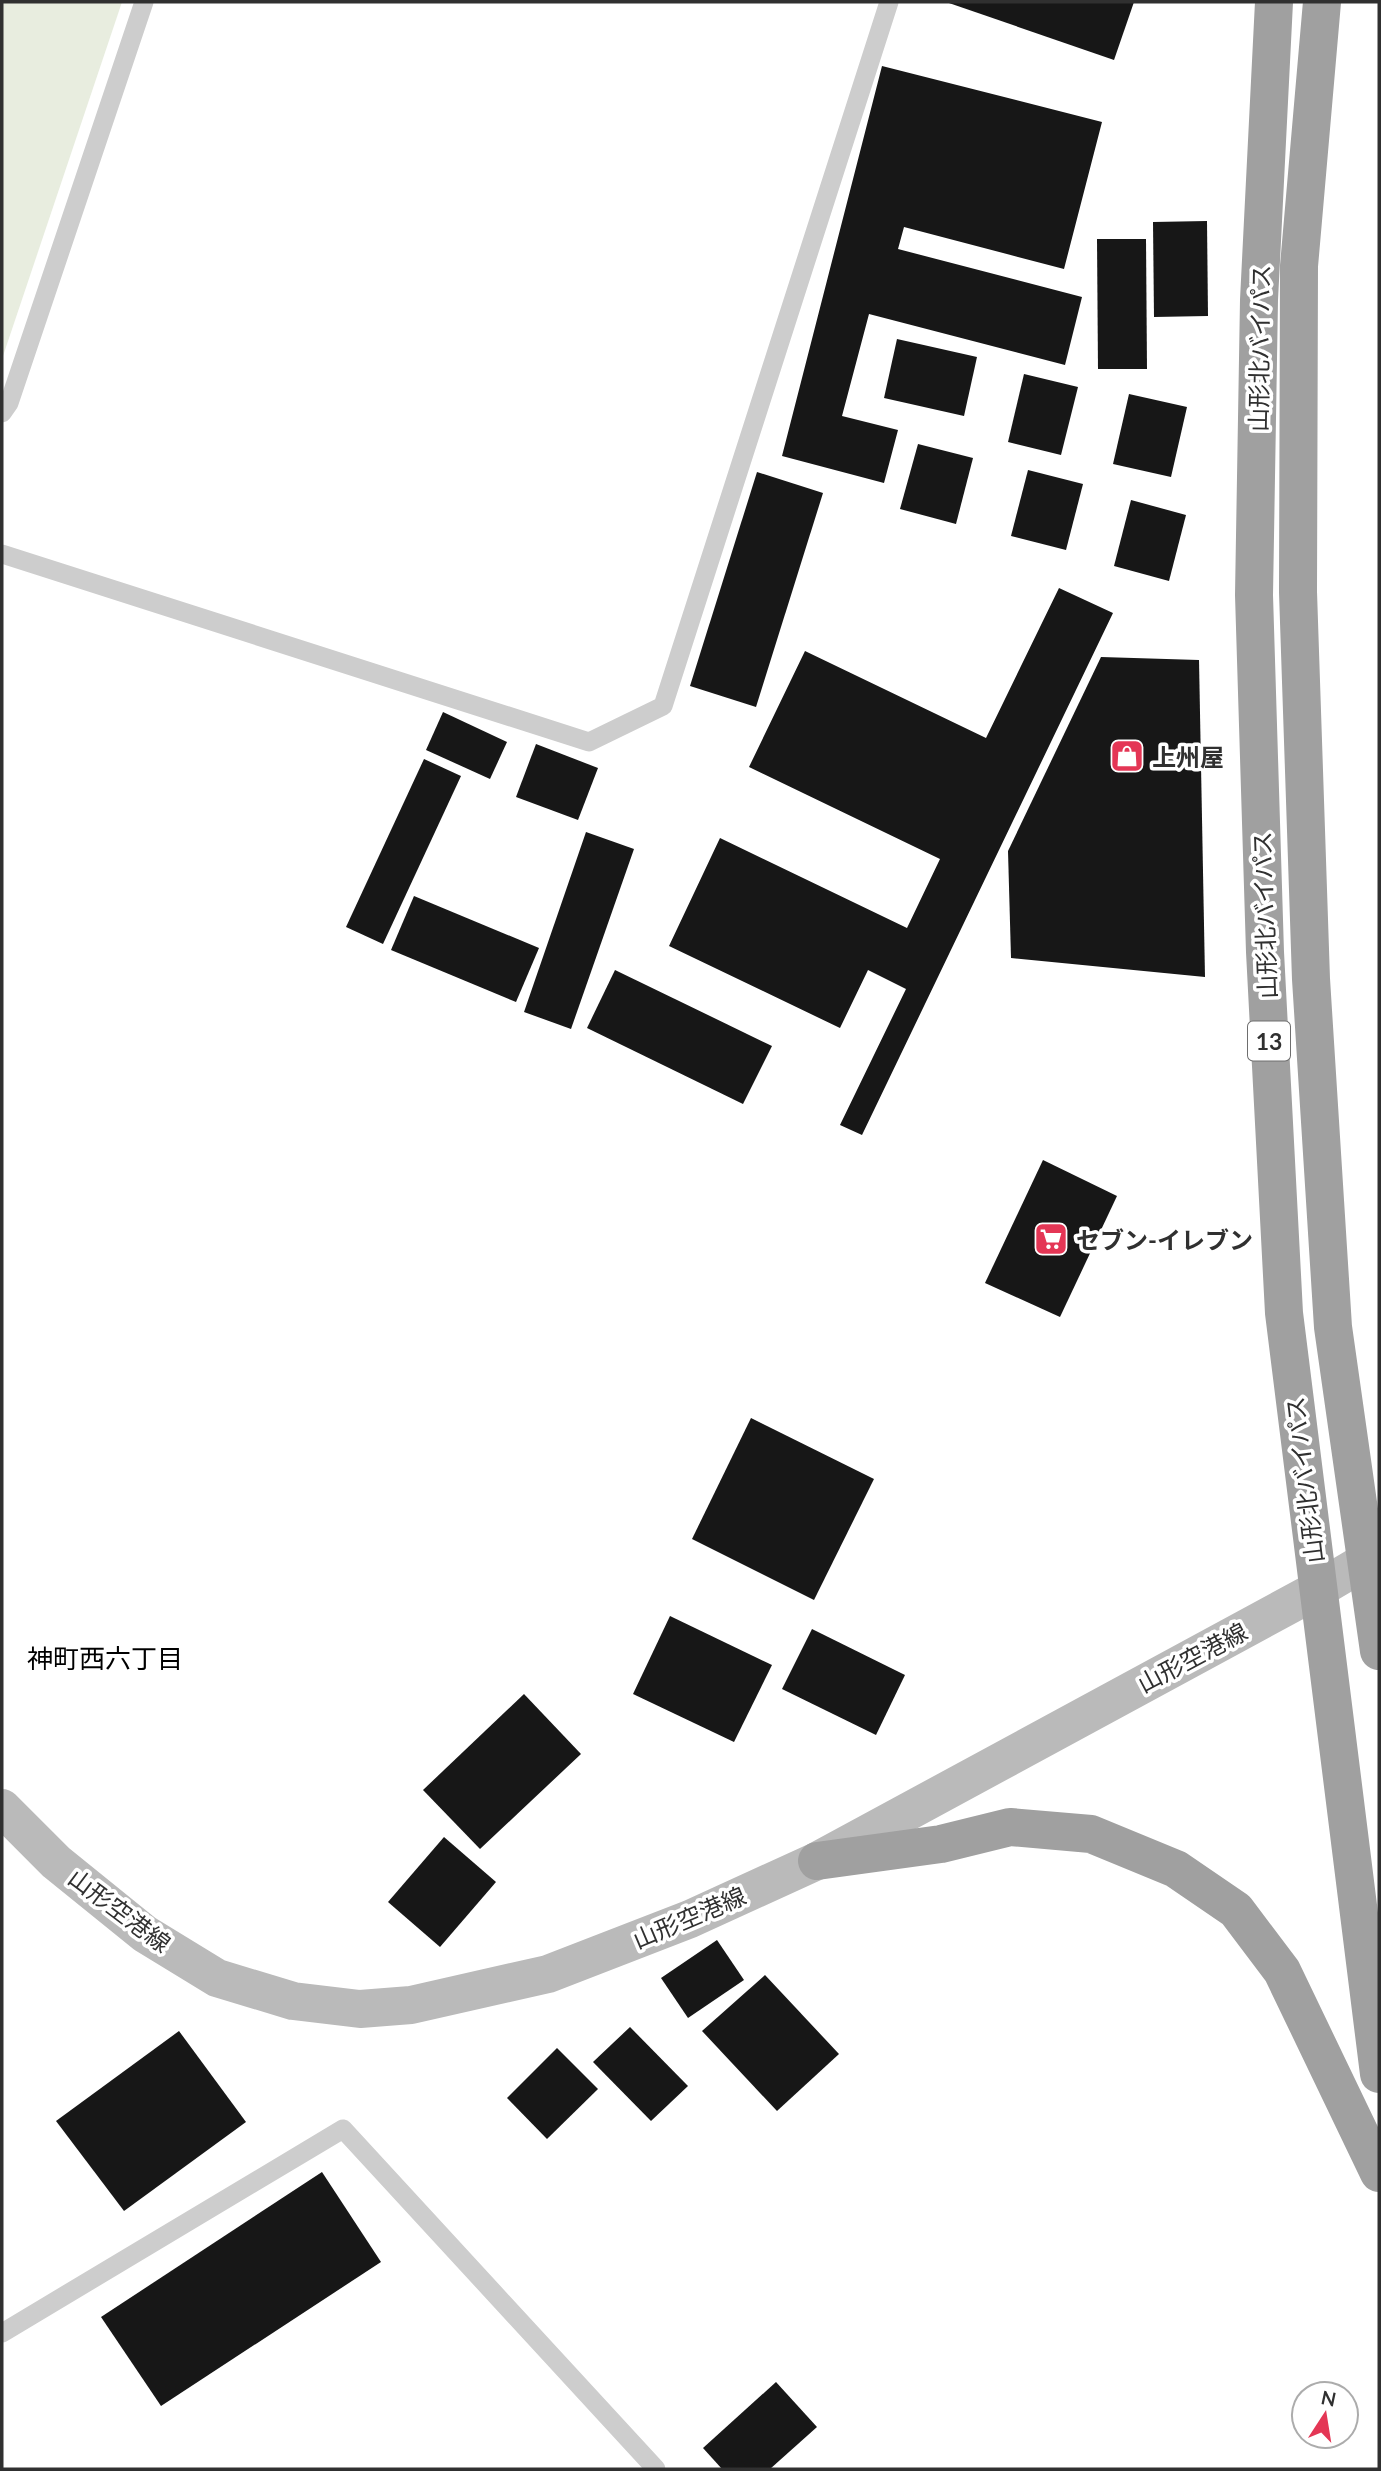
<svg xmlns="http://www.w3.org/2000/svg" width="1381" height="2471" viewBox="0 0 1381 2471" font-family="Lato,'Noto Sans JP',sans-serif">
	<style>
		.green { fill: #e8eddf }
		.building { fill: #171717 }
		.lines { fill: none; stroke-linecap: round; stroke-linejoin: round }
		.service { stroke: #cdcdcd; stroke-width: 19 }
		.secondary { stroke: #bababa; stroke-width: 38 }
		.trunk { stroke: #a0a0a0; stroke-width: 38 }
		.labels { text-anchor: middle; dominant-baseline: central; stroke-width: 7; stroke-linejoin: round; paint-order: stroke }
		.shield { fill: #fff; stroke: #6e6e6e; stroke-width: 2 }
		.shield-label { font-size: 23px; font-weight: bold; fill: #303030 }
		.street-label { font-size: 24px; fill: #303030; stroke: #fff }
		.poi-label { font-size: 24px; font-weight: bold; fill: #303030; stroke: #fff; text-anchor: start }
		.neighbourhood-label { font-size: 26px; fill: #000; stroke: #fff }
	</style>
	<rect width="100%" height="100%" fill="#fff"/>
	<!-- green -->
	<polygon class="green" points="2,2 122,2 2,359"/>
	<!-- building -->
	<g class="building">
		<polygon points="946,2 1134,2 1114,60"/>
		<polygon points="882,66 1102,122 1064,269 904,227 898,249 1082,297 1065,365 869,314 842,416 898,430 884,483 782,456"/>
		<polygon points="1207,221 1208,316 1154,317 1153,222"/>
		<polygon points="1097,239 1146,239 1147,369 1098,369"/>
		<polygon points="897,339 977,357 964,416 884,398"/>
		<polygon points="1024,374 1078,387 1061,455 1008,442"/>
		<polygon points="1129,394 1187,407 1171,477 1113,464"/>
		<polygon points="918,444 973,458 956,524 900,509"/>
		<polygon points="1028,470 1083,484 1066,550 1011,536"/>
		<polygon points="757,472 823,493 756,707 690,686"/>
		<polygon points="1131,500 1186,515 1169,581 1114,566"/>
		<polygon points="1059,588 1113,613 862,1135 840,1125 906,989 868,970 840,1028 669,946 720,838 907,928 940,859 749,767 805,651 986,738"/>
		<polygon points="1101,657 1199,660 1205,977 1011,958 1008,851"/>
		<polygon points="443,712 507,742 490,779 426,750"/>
		<polygon points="536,744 598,768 578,820 516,797"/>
		<polygon points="424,759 461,776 383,944 346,927"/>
		<polygon points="586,832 634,849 571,1029 524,1012"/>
		<polygon points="414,896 539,948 516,1002 391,950"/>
		<polygon points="615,970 772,1046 743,1104 587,1028"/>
		<polygon points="1043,1160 1117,1196 1060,1317 985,1283"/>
		<polygon points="751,1418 874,1479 814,1600 692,1539"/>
		<polygon points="670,1616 772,1665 734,1742 633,1694"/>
		<polygon points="812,1629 905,1675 876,1735 782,1689"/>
		<polygon points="524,1694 581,1754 480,1849 423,1790"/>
		<polygon points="444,1837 496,1882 440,1947 388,1902"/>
		<polygon points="717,1940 744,1980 688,2018 661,1978"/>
		<polygon points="765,1975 839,2054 777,2111 702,2031"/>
		<polygon points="630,2027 688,2086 651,2121 593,2062"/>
		<polygon points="179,2031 246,2122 124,2211 56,2121"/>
		<polygon points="557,2048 598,2089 547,2139 507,2098"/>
		<polygon points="322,2172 381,2262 161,2406 101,2317"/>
		<polygon points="776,2382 817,2427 770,2469 722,2469 703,2448"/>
	</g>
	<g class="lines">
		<!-- service -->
		<g class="service">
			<polyline points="2,413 9,403 144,2"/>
			<polyline points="2,554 589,742 663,706 889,2"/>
			<polyline points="2,2333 343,2129 656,2469"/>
		</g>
		<!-- secondary -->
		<polyline class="secondary" points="2,1808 56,1862 145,1934 217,1978 293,2001 360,2009 411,2005 548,1974 690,1919 817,1861 1317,1590 1366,1561"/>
		<!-- trunk -->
		<g class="trunk">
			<polyline points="1274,2 1259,300 1254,595 1265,952 1284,1313 1379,2074"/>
			<polyline points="1322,2 1299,266 1298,592 1311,979 1333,1327 1379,1651"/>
			<polyline points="817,1861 941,1844 1010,1827 1091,1834 1176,1869 1236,1910 1282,1971 1379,2173"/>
		</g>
	</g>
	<!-- icons -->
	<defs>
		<symbol id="shop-square" viewBox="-11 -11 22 22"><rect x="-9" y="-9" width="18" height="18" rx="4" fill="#e43655" stroke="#fff"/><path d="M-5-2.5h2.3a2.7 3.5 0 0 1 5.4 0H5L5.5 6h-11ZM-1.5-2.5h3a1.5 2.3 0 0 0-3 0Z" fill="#fff"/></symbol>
		<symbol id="supermarket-square" viewBox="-11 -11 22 22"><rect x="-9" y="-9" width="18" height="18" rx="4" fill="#e43655" stroke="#fff"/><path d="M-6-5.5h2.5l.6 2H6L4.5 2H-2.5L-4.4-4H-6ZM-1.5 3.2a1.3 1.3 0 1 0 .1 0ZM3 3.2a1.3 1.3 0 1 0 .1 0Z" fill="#fff"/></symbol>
	</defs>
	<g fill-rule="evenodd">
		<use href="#shop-square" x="1108" y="737" width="38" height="38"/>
		<use href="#supermarket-square" x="1032" y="1220" width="38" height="38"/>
	</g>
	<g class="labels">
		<!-- shield labels -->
		<rect class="shield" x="1248" y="1021.5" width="42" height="39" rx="5"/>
		<g class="shield-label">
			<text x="1269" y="1041">13</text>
		</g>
		<!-- street labels -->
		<g class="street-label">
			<text transform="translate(1259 348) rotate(-89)">山形北バイパス</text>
			<text transform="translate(1264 915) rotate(-92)">山形北バイパス</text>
			<text transform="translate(1304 1480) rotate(-97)">山形北バイパス</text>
			<text transform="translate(1192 1657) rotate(-28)">山形空港線</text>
			<text transform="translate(120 1910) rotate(37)">山形空港線</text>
			<text transform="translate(689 1917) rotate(-23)">山形空港線</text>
		</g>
		<!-- poi labels -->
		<g class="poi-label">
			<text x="1152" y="756">上州屋</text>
			<text x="1076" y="1239">セブン-イレブン</text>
		</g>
		<!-- neighbourhood labels -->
		<g class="neighbourhood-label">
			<text x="105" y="1658">神町西六丁目</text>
		</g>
	</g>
	<!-- border -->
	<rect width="1381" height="2471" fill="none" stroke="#303030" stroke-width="7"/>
	<!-- north arrow -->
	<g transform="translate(1325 2415) rotate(12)"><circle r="33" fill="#ffffff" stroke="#acacac" stroke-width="2"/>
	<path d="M0-5L12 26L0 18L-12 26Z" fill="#e43655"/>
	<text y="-10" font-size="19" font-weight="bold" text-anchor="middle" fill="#303030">N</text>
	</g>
</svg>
